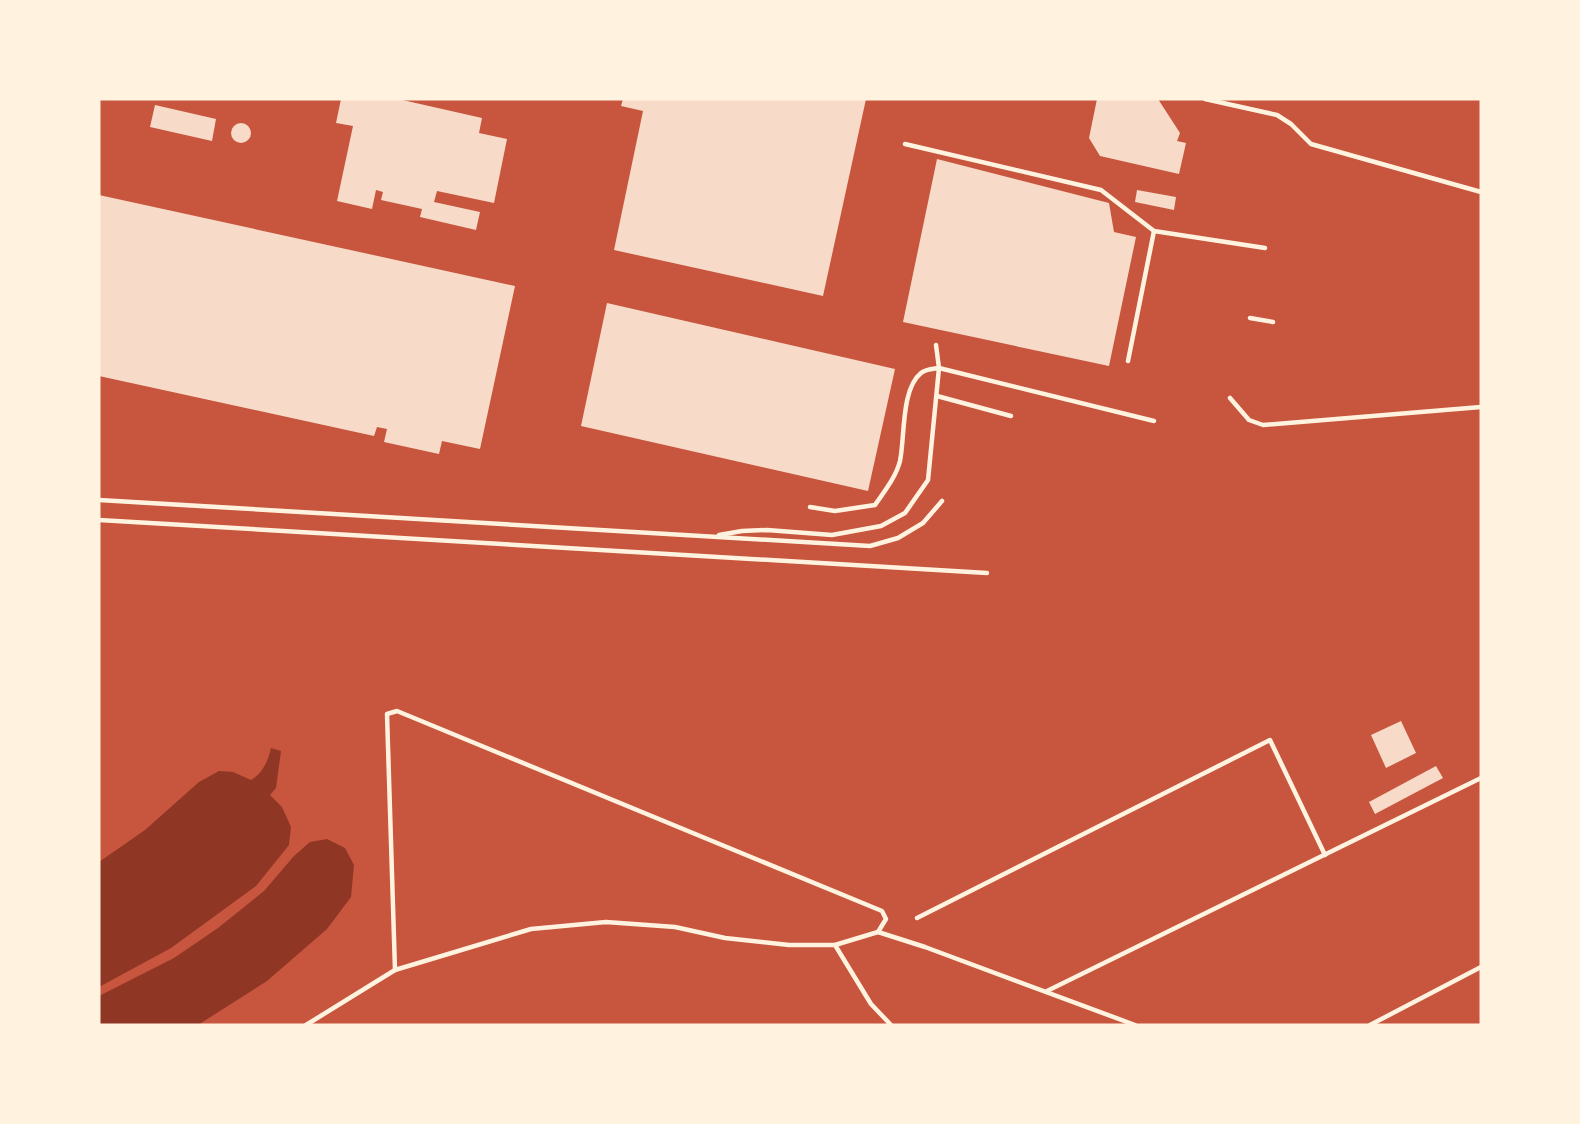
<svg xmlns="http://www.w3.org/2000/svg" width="1580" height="1124" viewBox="0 0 1580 1124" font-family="Literata,serif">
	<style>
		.water { fill: #8f3625 }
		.building { fill: #f7dbc8 }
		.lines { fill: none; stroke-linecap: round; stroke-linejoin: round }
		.service { stroke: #fff3e0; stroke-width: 4.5 }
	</style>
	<rect width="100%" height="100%" fill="#c8553d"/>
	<!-- water -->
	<g class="water">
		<path d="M 271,748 L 281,751 L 276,788 L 270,795 L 282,807 L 291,827 L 289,845 L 256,886 L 171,948 L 99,987 L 99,862 L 145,830 L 199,782 L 219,771 L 233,772 L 251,780 C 263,773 268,761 271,748 Z"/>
		<polygon points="327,839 345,848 354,865 351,897 327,929 267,981 198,1025 99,1025 99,996 174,958 218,928 264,891 294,856 310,842"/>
	</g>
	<!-- building -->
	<g class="building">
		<polygon points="341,99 398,99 482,118 479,133 507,139 494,203 437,191 434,202 480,212 476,230 420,217 422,209 381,200 383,192 376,190 372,209 337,201 353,126 336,123"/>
		<polygon points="623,99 866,99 823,296 614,250 643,111 621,106"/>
		<polygon points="1097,99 1158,99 1180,133 1177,141 1186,143 1179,174 1100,156 1089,138"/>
		<polygon points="155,105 216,119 212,141 150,127"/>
		<circle cx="241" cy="133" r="10"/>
		<polygon points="937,159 1109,203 1114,232 1136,237 1109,366 903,322"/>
		<polygon points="1137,190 1176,197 1174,210 1135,202"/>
		<polygon points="99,195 515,286 480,449 442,441 439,454 384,442 387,429 377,427 374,436 99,376"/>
		<polygon points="607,303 895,369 868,491 581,426"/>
		<polygon points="1401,721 1416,753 1386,768 1371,735"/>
		<polygon points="1436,766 1443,778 1375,814 1369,802"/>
	</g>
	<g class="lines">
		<!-- service -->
		<g class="service">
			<polyline points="1205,99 1277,115 1291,124 1311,144 1481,192"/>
			<polyline points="905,144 1101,190 1154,231 1128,361"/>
			<polyline points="1154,231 1265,248"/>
			<polyline points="1250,318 1273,322"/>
			<polyline points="937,396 1011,416"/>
			<polyline points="1230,398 1249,420 1263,425 1481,407"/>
			<polyline points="99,500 870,546 898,538 923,523 942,501"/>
			<path d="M 810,507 L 835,511 L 875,505 C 884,492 896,477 900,461 C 905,437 901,389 921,373 C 926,369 933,369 939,368 L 1154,421"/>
			<polyline points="99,520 987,573"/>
			<polyline points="719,535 742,531 767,530 832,535 881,526 905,513 928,480 939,368 936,345"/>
			<polygon points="397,711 882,911 886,919 878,932 835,945 789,945 725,938 675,927 606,922 531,929 395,970 387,714"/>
			<polyline points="917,918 1270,740 1325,855"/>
			<polyline points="878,932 925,947 1135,1025"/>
			<polyline points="835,945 871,1004 891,1025"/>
			<polyline points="1047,991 1481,778"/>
			<polyline points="306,1025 395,970"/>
			<polyline points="1370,1025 1481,967"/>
		</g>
	</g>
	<!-- border -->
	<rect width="1580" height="1124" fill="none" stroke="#fff3e0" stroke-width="201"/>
</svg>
